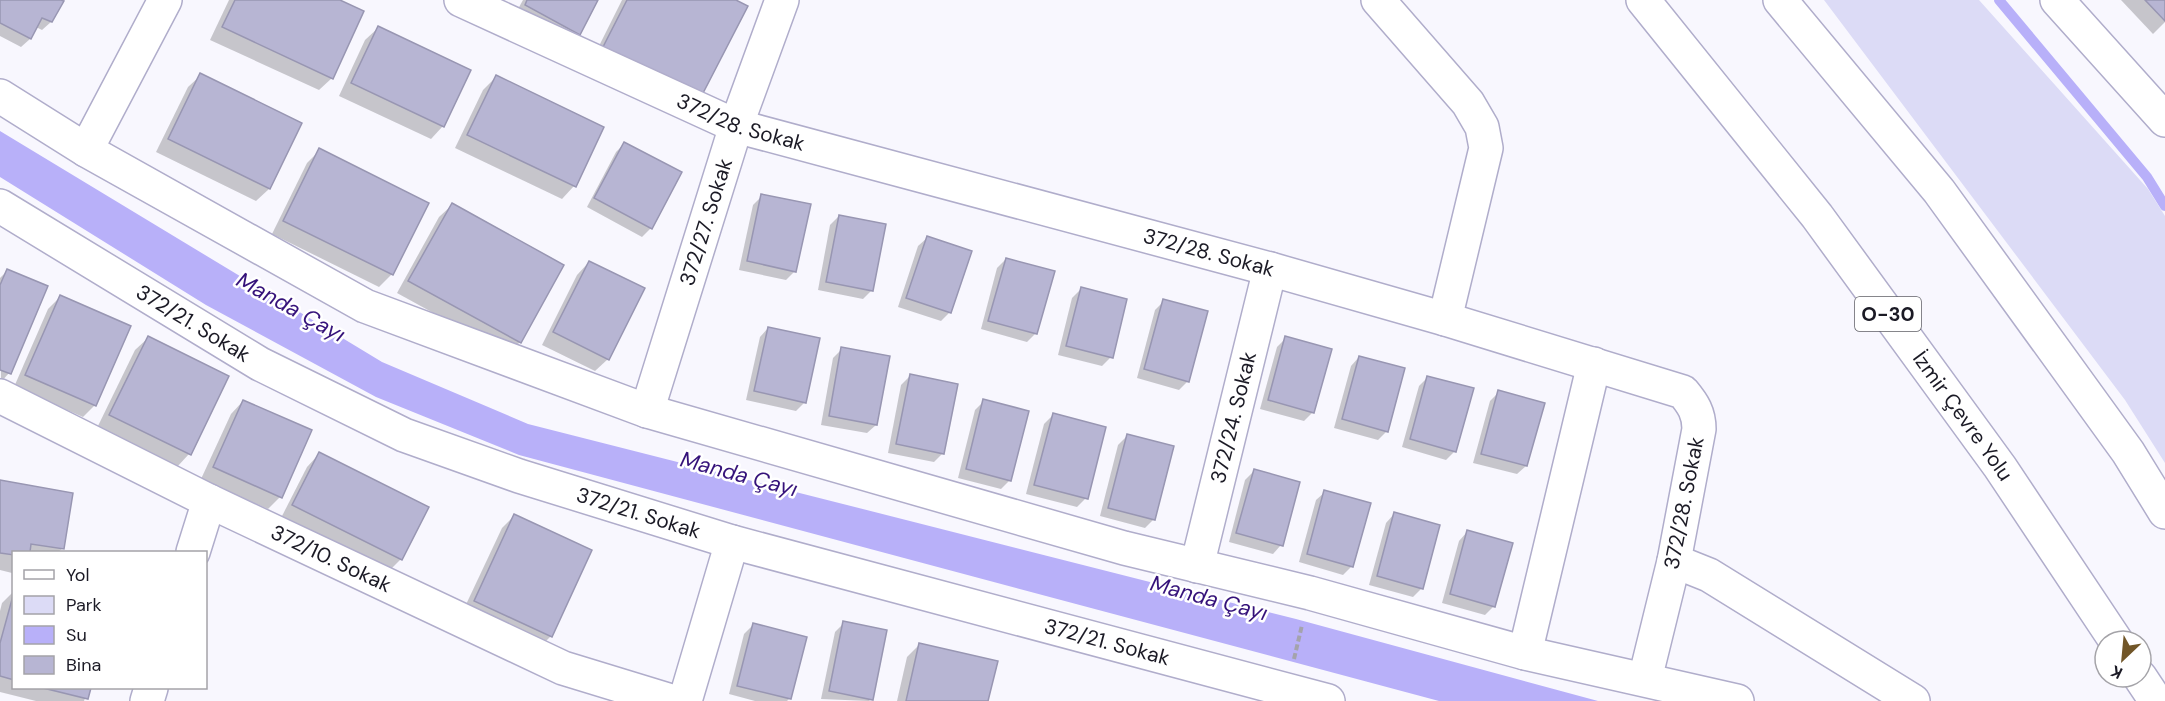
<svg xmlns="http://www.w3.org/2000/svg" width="2165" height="701" viewBox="0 0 2165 701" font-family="'DM Sans',sans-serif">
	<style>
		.green { fill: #dcdbf6 }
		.water { fill: #b8b0f9 }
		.shadow { fill: #0003 }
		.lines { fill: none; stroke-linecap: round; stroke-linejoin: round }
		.stream { stroke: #b8b0f9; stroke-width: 10 }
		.building { fill: #b7b5d3; stroke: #9896b2; stroke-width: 1.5 }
		.minor-casing { stroke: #b0adcb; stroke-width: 36 }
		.tertiary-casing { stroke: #b0adcb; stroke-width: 36 }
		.motorway-casing { stroke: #b0adcb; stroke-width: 36 }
		.path { stroke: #a4a3ac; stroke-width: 4; stroke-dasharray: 6 3; stroke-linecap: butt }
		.minor { stroke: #fff; stroke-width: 33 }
		.tertiary { stroke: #fff; stroke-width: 33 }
		.motorway { stroke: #fff; stroke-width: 33 }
		.labels { text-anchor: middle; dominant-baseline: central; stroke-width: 5; stroke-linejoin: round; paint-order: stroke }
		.shield { fill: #fff; stroke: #5f5f66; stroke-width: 1.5 }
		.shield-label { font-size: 20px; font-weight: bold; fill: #1b1a25 }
		.street-label { font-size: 21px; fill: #1b1a25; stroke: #fff }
		.water-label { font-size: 22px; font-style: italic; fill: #35127a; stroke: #fff }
	</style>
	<rect width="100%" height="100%" fill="#f8f7fe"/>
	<!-- green -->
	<polygon class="green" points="1824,0 1979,0 2148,189 2165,216 2165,463 2125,400"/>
	<!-- water -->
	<polygon class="water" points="0,131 382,362 528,424 1296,619 1598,701 1439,701 519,455 376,397 206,305 0,177"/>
	<!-- shadow -->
	<g class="shadow">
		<polygon points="0,0 58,0 51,22 42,30 36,27 30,39 21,47 0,36"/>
		<polygon points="229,0 336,0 332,78 319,90 210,40"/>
		<polygon points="523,0 597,0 579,34 566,46 513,18"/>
		<polygon points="622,0 733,0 592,60"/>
		<polygon points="2121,0 2165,0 2165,22 2153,34"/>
		<polygon points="378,28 443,126 431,139 339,96 365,40"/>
		<polygon points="201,75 300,124 269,189 256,201 156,152 188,87"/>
		<polygon points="496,77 602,128 574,186 562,199 455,148 483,90"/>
		<polygon points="624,144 651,228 642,237 587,207 616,152"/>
		<polygon points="320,150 427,204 392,274 379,287 272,234 307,163"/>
		<polygon points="762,196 795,271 786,280 739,270 753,205"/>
		<polygon points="452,205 520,342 508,354 397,293 439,217"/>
		<polygon points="839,216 872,290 863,299 818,290 830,225"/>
		<polygon points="927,238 950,312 941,321 898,307 918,246"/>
		<polygon points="1006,259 1036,333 1027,342 981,329 997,268"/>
		<polygon points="589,262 608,359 595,371 542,345 577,275"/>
		<polygon points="8,270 9,373 1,382 0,278"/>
		<polygon points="1081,289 1111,357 1102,366 1058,355 1072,298"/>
		<polygon points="60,297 95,405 83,417 14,387 48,309"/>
		<polygon points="1164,301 1188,381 1179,390 1137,378 1155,310"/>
		<polygon points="768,328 805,402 796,411 746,400 760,337"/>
		<polygon points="148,338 227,377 189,454 177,467 97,428 135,350"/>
		<polygon points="1286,338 1313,412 1304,421 1260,409 1277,347"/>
		<polygon points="842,349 876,425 867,433 821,425 833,358"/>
		<polygon points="1359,357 1387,431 1378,440 1334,428 1351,366"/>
		<polygon points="910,376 943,453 934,462 888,453 901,385"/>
		<polygon points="1428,377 1455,451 1446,460 1402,447 1419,386"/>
		<polygon points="1499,392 1526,466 1517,474 1473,463 1490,401"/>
		<polygon points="243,401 280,497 268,509 201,479 231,414"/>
		<polygon points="984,401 1010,480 1001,489 958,478 975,410"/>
		<polygon points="1053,415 1086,498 1077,507 1026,494 1044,424"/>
		<polygon points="1127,436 1154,519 1145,528 1100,516 1118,445"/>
		<polygon points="319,454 401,559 388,572 281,518 307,467"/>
		<polygon points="1254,471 1281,545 1273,554 1229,542 1245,480"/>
		<polygon points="0,481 62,549 58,552 14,552 12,573 0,570"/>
		<polygon points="1325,492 1352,566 1343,575 1299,562 1316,500"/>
		<polygon points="1394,514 1422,588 1413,597 1369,585 1386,523"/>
		<polygon points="515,515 551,636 538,649 462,613 502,528"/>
		<polygon points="1467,532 1494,606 1485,615 1442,603 1459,541"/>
		<polygon points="14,591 14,688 89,688 84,701 36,701 0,692 0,611 2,603"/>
		<polygon points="844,623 871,699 869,701 821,699 835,632"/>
		<polygon points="753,625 805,638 789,699 787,701 755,701 729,694 744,634"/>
		<polygon points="920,644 987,701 897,701 907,657"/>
	</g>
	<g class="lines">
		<!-- stream -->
		<polyline class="stream" points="1999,0 2147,177 2165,206"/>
	</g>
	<!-- building -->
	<g class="building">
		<polygon points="0,0 61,0 64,1 52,22 42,18 31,39 0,23"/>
		<polygon points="235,0 340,0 364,11 333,79 222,27"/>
		<polygon points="527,0 598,0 580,35 525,5"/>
		<polygon points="627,0 736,0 748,6 701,97 603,47"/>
		<polygon points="2145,0 2165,0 2165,21"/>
		<polygon points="378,26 471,70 444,127 351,83"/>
		<polygon points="200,73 302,123 270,189 168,139"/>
		<polygon points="496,75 604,127 576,187 467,135"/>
		<polygon points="624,142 682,172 652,229 594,198"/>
		<polygon points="319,148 429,203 393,275 283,221"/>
		<polygon points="761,194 811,204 796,272 747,261"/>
		<polygon points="452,203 564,265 521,343 408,281"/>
		<polygon points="839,215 886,224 873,291 826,282"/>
		<polygon points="927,236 972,251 951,313 906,298"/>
		<polygon points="1006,258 1055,271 1037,334 988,321"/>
		<polygon points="589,261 645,288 609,360 553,332"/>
		<polygon points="7,269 48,286 11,374 0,370 0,285"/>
		<polygon points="1081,287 1127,299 1113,358 1066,346"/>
		<polygon points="60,295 131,326 96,406 25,375"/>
		<polygon points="1163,299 1208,311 1189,382 1144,369"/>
		<polygon points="768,327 820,338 806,403 754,391"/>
		<polygon points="148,336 229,376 191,455 109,415"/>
		<polygon points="1285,336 1332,349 1314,413 1268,400"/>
		<polygon points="841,347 890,356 877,425 829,416"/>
		<polygon points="1359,356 1405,368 1388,432 1342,419"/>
		<polygon points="910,374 958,384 944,454 896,444"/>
		<polygon points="1427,376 1474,388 1456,452 1410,439"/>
		<polygon points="1498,390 1545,403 1527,466 1481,454"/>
		<polygon points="983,399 1029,411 1011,481 966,469"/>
		<polygon points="243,400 312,430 282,498 213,467"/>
		<polygon points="1053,413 1106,427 1088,499 1034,485"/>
		<polygon points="1127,434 1174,446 1155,520 1108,508"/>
		<polygon points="319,452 429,507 402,560 292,505"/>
		<polygon points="1254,469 1300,482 1283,546 1236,533"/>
		<polygon points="0,480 73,493 64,549 31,544 30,552 14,552 14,555 0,553"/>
		<polygon points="1324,490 1371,503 1353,567 1307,554"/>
		<polygon points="1394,512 1440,525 1423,589 1377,576"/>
		<polygon points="514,514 592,550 552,637 474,601"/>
		<polygon points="1467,530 1513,543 1495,607 1450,594"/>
		<polygon points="14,592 14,680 0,676 0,643"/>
		<polygon points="843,621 887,630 873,700 829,691"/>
		<polygon points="753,623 807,637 791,699 737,686"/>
		<polygon points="919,643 998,661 988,701 906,701"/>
		<polygon points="43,688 91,688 88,699"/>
	</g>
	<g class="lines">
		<defs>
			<g id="minor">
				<path id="s1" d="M 461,0 L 736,126 L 1270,269 L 1445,319 L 1683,392 C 1693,404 1699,413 1699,429 L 1674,561 L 1645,679"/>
				<polyline points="1378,0 1468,103 1482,127 1486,148 1445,319"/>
				<polyline points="2057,0 2165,120"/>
				<polyline points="0,96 86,150 365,306 647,411 1124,548 1310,593 1525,653 1737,701"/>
				<polyline points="86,150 165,0"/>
				<path id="s2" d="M 0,206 L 260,364 L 404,435 L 519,476 L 732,542 L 1328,701"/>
				<path id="s3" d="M 647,411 L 736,126 L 782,0"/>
				<polyline points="193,552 209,501"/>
				<polyline points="1674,561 1709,575 1913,701"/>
				<path id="s4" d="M 1197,566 L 1270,269"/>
				<polyline points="1525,653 1594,364"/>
				<polyline points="147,701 151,688"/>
				<polyline points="685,701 732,542"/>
			</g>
			<g id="tertiary">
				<path id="s5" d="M 0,396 L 209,501 L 563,668 L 671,701"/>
			</g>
			<g id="motorway">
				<path id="s6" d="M 1643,0 L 1817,216 L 2000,467 L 2116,641"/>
				<polyline points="1780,0 1939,191 2128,452 2165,512"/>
				<polyline points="2140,677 2156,701"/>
			</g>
		</defs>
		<!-- minor casing -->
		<use href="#minor" class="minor-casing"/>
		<!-- tertiary casing -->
		<use href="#tertiary" class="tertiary-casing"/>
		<!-- motorway casing -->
		<use href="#motorway" class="motorway-casing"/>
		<!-- path -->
		<polyline class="path" points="1294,659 1302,625"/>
		<!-- minor -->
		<use href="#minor" class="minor"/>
		<!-- tertiary -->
		<use href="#tertiary" class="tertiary"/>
		<!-- motorway -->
		<use href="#motorway" class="motorway"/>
	</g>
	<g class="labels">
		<!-- shield labels -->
		<rect class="shield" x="1855" y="297" width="66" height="34" rx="4.5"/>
		<g class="shield-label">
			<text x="1888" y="314">O-30</text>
		</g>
		<!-- street labels -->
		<g class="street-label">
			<text stroke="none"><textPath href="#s1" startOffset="306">372/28. Sokak</textPath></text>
			<text stroke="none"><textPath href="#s3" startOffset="198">372/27. Sokak</textPath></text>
			<text stroke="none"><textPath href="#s1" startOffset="792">372/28. Sokak</textPath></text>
			<text stroke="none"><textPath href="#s2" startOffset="226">372/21. Sokak</textPath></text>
			<text stroke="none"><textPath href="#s6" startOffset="525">İzmir Çevre Yolu</textPath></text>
			<text stroke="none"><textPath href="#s4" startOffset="153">372/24. Sokak</textPath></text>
			<text transform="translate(1684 503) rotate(-79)">372/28. Sokak</text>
			<text stroke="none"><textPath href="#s2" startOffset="712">372/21. Sokak</textPath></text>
			<text stroke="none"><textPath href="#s5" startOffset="369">372/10. Sokak</textPath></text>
			<text stroke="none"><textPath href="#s2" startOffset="1198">372/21. Sokak</textPath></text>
		</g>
		<!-- water labels -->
		<g class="water-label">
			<text transform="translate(291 307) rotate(29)">Manda Çayı</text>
			<text transform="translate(739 474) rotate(15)">Manda Çayı</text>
			<text transform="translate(1209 598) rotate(15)">Manda Çayı</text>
		</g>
	</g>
	<!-- legend -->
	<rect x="12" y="551" width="195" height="138" fill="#ffffff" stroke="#a4a3a8" stroke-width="1.5"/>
	<rect x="24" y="570" width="30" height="9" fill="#ffffff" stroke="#a4a3a8" stroke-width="1.5"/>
	<text x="66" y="581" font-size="18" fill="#1b1a25">Yol</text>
	<rect x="24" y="596" width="30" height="18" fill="#dcdbf6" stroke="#a4a3a8" stroke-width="1.5"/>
	<text x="66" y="611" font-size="18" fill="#1b1a25">Park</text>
	<rect x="24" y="626" width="30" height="18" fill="#b8b0f9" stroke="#a4a3a8" stroke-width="1.5"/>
	<text x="66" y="641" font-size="18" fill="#1b1a25">Su</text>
	<rect x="24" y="656" width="30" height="18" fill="#b7b5d3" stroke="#a4a3a8" stroke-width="1.5"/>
	<text x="66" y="671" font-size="18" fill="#1b1a25">Bina</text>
	<!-- north arrow -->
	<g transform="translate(2123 659) rotate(206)"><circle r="28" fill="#ffffff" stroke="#a4a3a8" stroke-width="1.5"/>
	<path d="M0-4.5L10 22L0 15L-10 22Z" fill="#715628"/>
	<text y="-9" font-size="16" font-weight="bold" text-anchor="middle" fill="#1b1a25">K</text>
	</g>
</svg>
